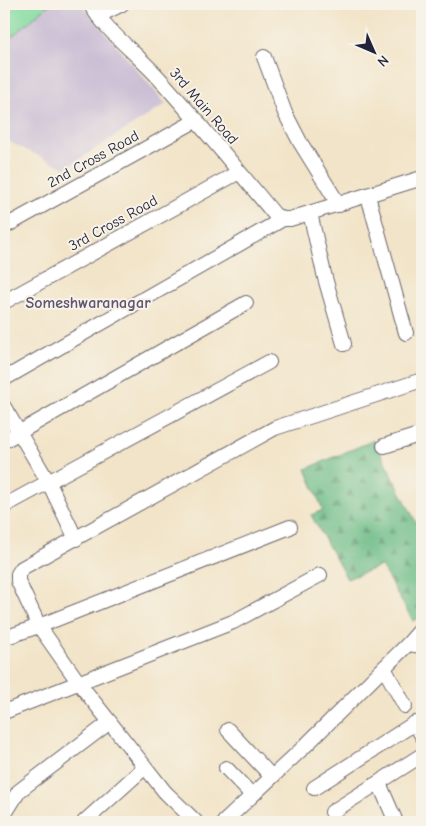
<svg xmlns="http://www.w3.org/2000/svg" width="426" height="826" viewBox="0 0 426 826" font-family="'Comic Neue',sans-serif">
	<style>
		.industrial { fill: #cbbfd5 }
		.grass { fill: #85dca0; stroke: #547f6e }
		.forest { fill: url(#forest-firs); stroke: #476f60 }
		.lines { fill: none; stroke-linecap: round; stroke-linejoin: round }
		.minor-casing { stroke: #6b666c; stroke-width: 16 }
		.minor { stroke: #fff; stroke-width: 14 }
		.labels { text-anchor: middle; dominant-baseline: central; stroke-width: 4; stroke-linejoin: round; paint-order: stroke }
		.street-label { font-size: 15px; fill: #22223b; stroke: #f7f3e8 }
		.neighbourhood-label { font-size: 16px; font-weight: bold; fill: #605471; stroke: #f7f3e8 }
	</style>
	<defs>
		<pattern id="forest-firs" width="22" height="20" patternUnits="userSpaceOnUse" patternTransform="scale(1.25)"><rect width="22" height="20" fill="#6cbc86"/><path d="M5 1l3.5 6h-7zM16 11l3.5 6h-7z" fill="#58986f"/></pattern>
	</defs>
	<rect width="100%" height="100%" fill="#f7f3e8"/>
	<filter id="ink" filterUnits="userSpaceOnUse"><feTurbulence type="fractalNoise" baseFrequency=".02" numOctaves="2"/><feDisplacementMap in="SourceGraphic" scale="10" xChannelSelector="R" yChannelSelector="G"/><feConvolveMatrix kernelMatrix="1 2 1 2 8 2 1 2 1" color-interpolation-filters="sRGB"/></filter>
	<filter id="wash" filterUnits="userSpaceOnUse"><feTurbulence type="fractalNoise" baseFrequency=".0096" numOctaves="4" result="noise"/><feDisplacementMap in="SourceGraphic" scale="20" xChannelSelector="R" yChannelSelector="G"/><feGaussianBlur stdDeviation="1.12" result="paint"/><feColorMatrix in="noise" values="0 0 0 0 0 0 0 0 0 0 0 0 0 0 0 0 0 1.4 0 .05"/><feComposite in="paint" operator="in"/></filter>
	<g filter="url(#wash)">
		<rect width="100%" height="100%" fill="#f2e4c8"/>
		<!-- industrial -->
		<polygon class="industrial" points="50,4 81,4 166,104 65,168 7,141 4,142 4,43"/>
		<!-- grass -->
		<polygon class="grass" points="4,4 50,4 4,43"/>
		<!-- forest -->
		<polygon class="forest" points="374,440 422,534 422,616 413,621 381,566 347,579 311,515 323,510 306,469"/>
	</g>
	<g filter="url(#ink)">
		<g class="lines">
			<defs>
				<g id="minor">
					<path d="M 90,4 C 107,32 135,52 157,76 C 198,121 236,168 275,215 L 283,219"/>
					<polyline points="98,16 122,4"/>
					<polyline points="264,57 285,113 300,142 339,205"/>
					<polyline points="368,196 406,333"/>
					<polyline points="310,213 325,278 344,344"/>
					<polyline points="4,227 197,120"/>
					<polyline points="4,302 239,172"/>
					<polyline points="4,379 283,219 290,219 422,178"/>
					<polyline points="4,407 49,483 76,539"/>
					<polyline points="4,441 246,303"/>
					<polyline points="384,446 422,434"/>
					<polyline points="4,506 269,362"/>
					<polyline points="4,638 39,626 18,581 18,574 22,568 275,428 422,380"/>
					<polyline points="408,644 422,628"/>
					<polyline points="384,668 405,706"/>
					<polyline points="4,712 233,622 320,575"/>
					<polyline points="228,730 272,777"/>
					<polyline points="226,768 252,795"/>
					<polyline points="379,783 396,822"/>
					<polyline points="314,788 415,723 422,736"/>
					<polyline points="332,812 422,755"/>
					<polyline points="4,815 19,791 110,722"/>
					<polyline points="84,822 145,767"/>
					<polyline points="196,822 165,792 79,683 39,626 290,527"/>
					<polyline points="224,822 305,746 408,644 422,646"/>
				</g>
			</defs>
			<!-- minor casing -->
			<use href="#minor" class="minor-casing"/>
			<!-- minor -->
			<use href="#minor" class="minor"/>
		</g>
	</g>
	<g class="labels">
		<!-- street labels -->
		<g class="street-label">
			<text transform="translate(204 106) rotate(49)">3rd Main Road</text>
			<text transform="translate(93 159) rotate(-29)">2nd Cross Road</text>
			<text transform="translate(113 223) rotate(-29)">3rd Cross Road</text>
		</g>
		<!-- neighbourhood labels -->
		<g class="neighbourhood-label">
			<text x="88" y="303">Someshwaranagar</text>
		</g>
	</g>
	<!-- margin -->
	<rect width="426" height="826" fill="none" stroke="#f7f3e8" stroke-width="20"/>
	<!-- north arrow -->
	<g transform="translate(374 52) rotate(135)" stroke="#f7f3e8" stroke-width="4" paint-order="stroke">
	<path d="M0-4L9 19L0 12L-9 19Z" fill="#22223b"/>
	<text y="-8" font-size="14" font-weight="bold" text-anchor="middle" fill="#22223b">N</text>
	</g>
</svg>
